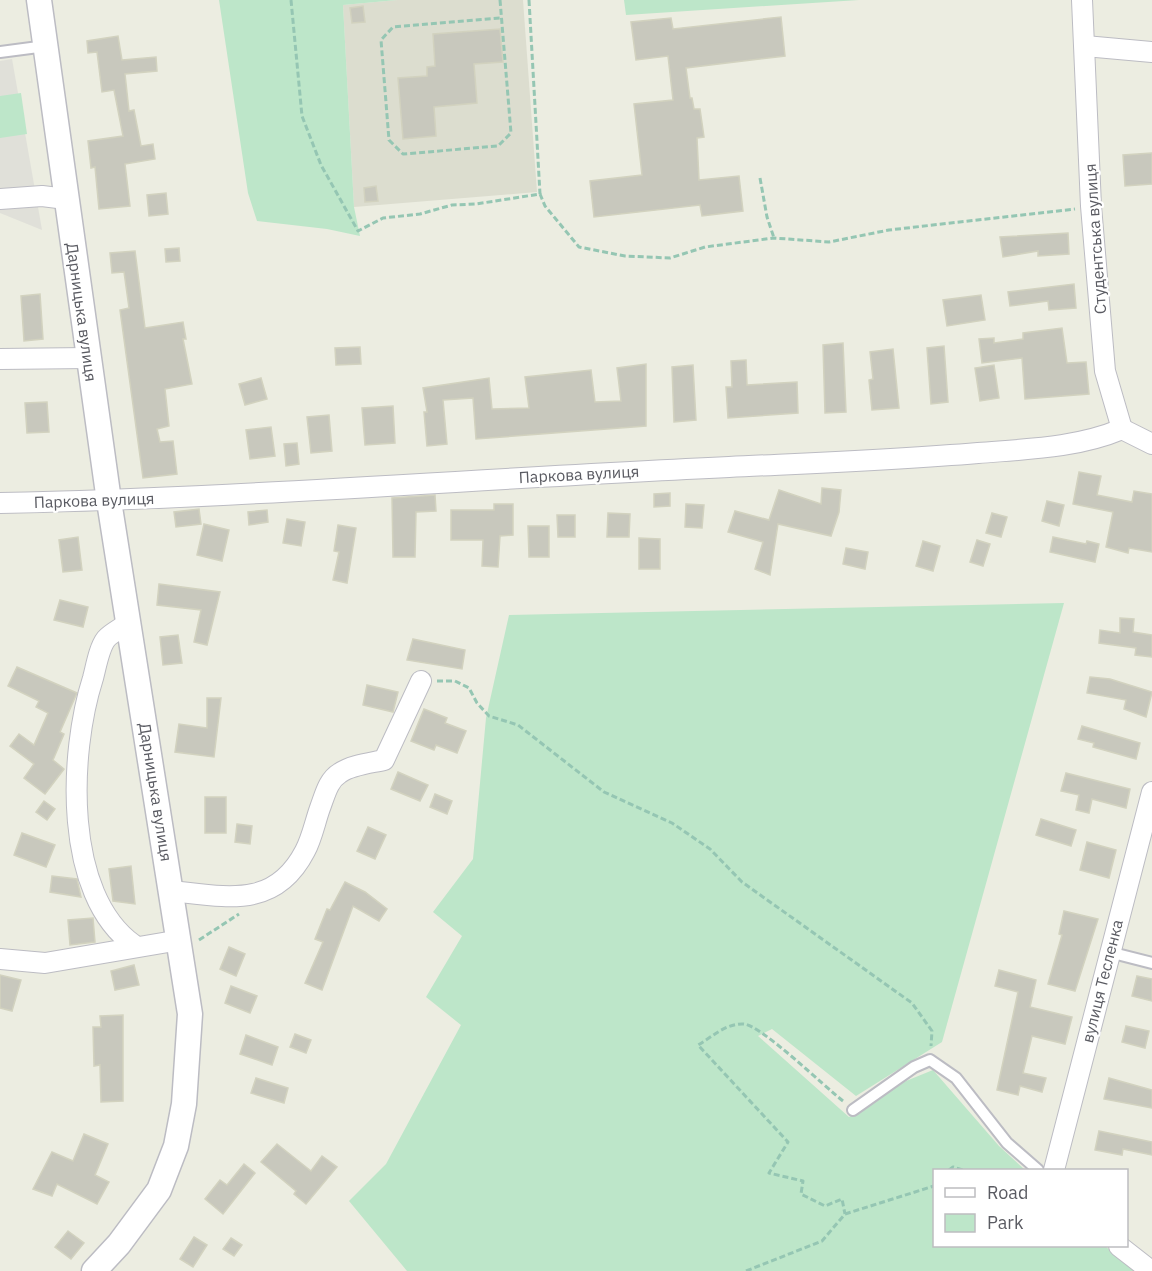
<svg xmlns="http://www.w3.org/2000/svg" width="1152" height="1271" viewBox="0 0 1152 1271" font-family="'IBM Plex Sans',sans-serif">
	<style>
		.industrial { fill: #e0e0d9 }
		.education { fill: #dcddcf }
		.green { fill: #bde6c9 }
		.building { fill: #c8c8bd; stroke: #d2d2bf; stroke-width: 1.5 }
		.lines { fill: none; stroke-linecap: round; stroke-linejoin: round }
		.service-casing { stroke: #bcbcc3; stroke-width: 14 }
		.minor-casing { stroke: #bcbcc3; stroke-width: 22 }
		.tertiary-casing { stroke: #bcbcc3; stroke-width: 27 }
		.path { stroke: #95c6b3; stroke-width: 3; stroke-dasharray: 6 3; stroke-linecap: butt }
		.service { stroke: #fff; stroke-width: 10 }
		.minor { stroke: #fff; stroke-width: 20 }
		.tertiary { stroke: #fff; stroke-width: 24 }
		.labels { text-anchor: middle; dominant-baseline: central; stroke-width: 4.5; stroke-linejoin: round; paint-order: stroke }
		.street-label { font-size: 16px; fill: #5a5b62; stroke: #fff }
	</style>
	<rect width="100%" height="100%" fill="#ecede1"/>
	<!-- industrial -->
	<polygon class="industrial" points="12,59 42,230 0,213 0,61"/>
	<!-- education -->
	<polygon class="education" points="397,0 523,0 537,192 354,207 343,5"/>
	<!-- green -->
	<g class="green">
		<polygon points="219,0 397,0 343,5 354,207 360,236 327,229 257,221 248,193"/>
		<polygon points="624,0 859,0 626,15"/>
		<polygon points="21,93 27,134 0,138 0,96"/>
		<polygon points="1064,603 942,1042 856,1096 772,1029 758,1036 849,1117 906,1081 933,1070 999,1146 1025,1170 934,1170 934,1246 1105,1246 1134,1271 407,1271 349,1201 386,1164 461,1025 426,997 462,936 433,912 473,859 486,718 509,615"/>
	</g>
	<!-- building -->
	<g class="building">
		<polygon points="363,6 365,22 352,23 350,8"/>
		<polygon points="781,17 785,56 686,68 690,98 692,98 694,109 700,109 704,137 697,138 699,180 739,176 743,211 702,216 700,205 594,217 590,181 642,175 634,104 673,100 668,56 636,60 631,22 671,18 673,29"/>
		<polygon points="500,29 503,62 474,64 477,103 434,107 436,136 403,139 398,78 427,76 427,67 435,66 433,34"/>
		<polygon points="118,36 122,60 156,57 157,71 125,74 129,111 134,110 141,146 153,144 155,159 125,164 130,206 99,209 95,167 91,168 88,141 123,136 114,90 102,92 97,52 88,53 87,41"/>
		<polygon points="1152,153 1152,184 1125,186 1123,155"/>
		<polygon points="376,186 378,201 365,202 364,188"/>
		<polygon points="166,193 168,214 149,216 147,195"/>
		<polygon points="1068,233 1069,254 1038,256 1038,251 1003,257 1000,237"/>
		<polygon points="179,248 180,261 166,262 165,249"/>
		<polygon points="135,251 145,328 183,322 186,339 183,339 192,384 165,389 169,426 157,429 160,442 173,441 177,474 143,478 120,310 129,308 124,272 112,273 110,253"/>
		<polygon points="1074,284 1076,308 1049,310 1048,301 1010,306 1008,292"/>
		<polygon points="40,294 43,339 24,341 21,296"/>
		<polygon points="981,295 985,320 947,326 943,300"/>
		<polygon points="1062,328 1067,363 1086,362 1089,394 1025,399 1022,358 982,363 979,339 994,338 994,343 1023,339 1023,333"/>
		<polygon points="843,343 846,412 825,413 823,345"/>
		<polygon points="944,346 948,402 931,404 927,348"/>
		<polygon points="360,347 361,364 336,365 335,348"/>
		<polygon points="893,349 899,408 872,410 869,380 873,379 870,352"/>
		<polygon points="746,360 747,385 797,382 798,413 728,418 726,387 732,387 731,361"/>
		<polygon points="646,364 646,426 476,439 473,398 443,400 447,444 427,446 424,412 427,412 423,388 489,378 492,409 529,408 525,377 591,370 595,402 621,401 617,368"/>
		<polygon points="693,365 696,420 674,422 672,367"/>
		<polygon points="994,365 999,398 980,401 975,368"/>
		<polygon points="261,378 267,399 245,405 239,384"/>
		<polygon points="47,402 49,432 27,433 25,403"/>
		<polygon points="393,406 395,443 365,445 362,408"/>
		<polygon points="329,415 332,451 311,453 307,417"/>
		<polygon points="271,427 275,456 250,459 246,430"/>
		<polygon points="297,443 299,464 286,466 284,444"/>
		<polygon points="1079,472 1101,476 1097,495 1132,502 1134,491 1152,494 1152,552 1129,548 1128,553 1106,547 1113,512 1073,504"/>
		<polygon points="822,488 841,490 839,512 831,536 778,524 770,575 755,569 763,542 728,532 735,511 769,520 779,490 821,504"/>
		<polygon points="670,493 670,506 654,507 654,494"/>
		<polygon points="435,495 436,511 416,512 415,557 393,557 392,498"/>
		<polygon points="1047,501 1064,505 1059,526 1042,521"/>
		<polygon points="494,504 513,504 513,535 500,536 498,567 482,566 483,540 451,540 451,510 494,510"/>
		<polygon points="686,504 704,505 702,528 685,527"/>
		<polygon points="199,509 201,524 176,527 174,512"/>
		<polygon points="267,510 268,522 249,525 248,512"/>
		<polygon points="608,513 630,514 629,537 607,537"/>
		<polygon points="992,513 1007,517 1001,537 986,533"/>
		<polygon points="557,515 575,515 575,537 558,537"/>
		<polygon points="287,519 305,522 301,546 283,543"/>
		<polygon points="204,524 229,530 222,561 197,555"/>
		<polygon points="338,525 356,528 347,583 333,580 339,552 334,551"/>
		<polygon points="528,526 549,526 549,557 529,557"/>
		<polygon points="78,537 82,570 63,572 59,540"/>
		<polygon points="1053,537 1086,544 1087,541 1099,544 1095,562 1050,552"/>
		<polygon points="639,538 660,539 660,569 639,569"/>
		<polygon points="977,540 990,544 983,566 970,562"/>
		<polygon points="923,541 940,546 933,571 916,566"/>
		<polygon points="846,548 868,552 865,569 843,564"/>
		<polygon points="159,584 220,592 207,645 194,642 201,610 157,605"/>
		<polygon points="60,600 88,607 83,627 54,620"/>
		<polygon points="1120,618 1134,619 1133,632 1152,635 1152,657 1135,655 1136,648 1099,643 1100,630 1120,633"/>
		<polygon points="178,635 182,663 163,665 160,637"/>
		<polygon points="413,639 465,650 462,669 407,660"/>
		<polygon points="17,667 77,693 60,732 64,734 53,760 64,769 45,794 24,778 34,764 10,746 19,734 34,745 48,713 36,707 39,701 8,686"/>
		<polygon points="1090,677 1110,679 1152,692 1146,717 1124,709 1126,700 1087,693"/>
		<polygon points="367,685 398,692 393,712 363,705"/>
		<polygon points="207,698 221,698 214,757 175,752 179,724 207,728"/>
		<polygon points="424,709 447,718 445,723 466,731 457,753 436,745 434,750 411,741"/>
		<polygon points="1082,726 1140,743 1136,759 1093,747 1094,743 1078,739"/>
		<polygon points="398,772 428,785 420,801 391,789"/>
		<polygon points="1066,773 1130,789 1126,808 1092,799 1089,813 1076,810 1079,795 1061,791"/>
		<polygon points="435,794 452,801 447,814 430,807"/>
		<rect x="205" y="797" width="21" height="36"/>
		<polygon points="44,801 55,809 47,820 36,812"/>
		<polygon points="1041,819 1076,830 1071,846 1036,835"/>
		<polygon points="237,824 252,826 250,844 235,842"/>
		<polygon points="368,827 386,835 375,859 357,851"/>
		<polygon points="22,833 55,845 46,867 14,855"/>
		<polygon points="1087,842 1116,850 1109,878 1080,870"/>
		<polygon points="131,866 135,904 113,901 109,869"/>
		<polygon points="52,876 77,879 81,897 50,892"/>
		<polygon points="345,882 365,892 387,909 379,921 353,906 322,990 305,983 323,942 315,939 327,909 330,910"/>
		<polygon points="1064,911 1098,919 1075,991 1048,984 1062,935 1059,934"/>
		<polygon points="93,918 95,942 70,945 68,920"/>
		<polygon points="229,947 245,954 236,976 220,969"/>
		<polygon points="134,965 139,985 115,990 111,971"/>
		<polygon points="999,970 1036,980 1030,1007 1072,1017 1065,1044 1032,1036 1023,1073 1046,1078 1042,1092 1020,1086 1018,1095 997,1090 1018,992 995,986"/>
		<polygon points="0,975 21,980 12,1011 0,1008"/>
		<polygon points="1137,976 1152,979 1152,1001 1132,996"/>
		<polygon points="231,986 257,996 250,1013 225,1003"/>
		<polygon points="123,1015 123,1101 101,1102 100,1065 94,1066 93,1027 101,1027 100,1016"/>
		<polygon points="1126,1026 1149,1031 1145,1048 1122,1042"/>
		<polygon points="295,1034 311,1040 306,1053 290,1047"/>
		<polygon points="246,1035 278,1047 272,1065 240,1054"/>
		<polygon points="256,1078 288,1088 284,1103 251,1093"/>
		<polygon points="1109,1078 1152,1090 1152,1108 1104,1099"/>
		<polygon points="1099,1131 1152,1142 1152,1155 1123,1149 1122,1155 1095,1150"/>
		<polygon points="84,1134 108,1144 95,1175 109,1182 97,1204 57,1184 52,1196 33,1189 52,1152 73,1161"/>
		<polygon points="277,1144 311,1171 322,1156 337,1167 306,1204 294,1194 296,1191 261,1162"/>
		<polygon points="244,1164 255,1173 223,1214 205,1199 220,1180 227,1185"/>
		<polygon points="68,1231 84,1243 71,1259 55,1247"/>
		<polygon points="194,1237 207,1245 193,1267 180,1259"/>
		<polygon points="231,1238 242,1245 234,1256 223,1249"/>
	</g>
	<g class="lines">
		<defs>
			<g id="service">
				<polyline points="0,52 46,46"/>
				<polyline points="1109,952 1152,963"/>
				<polyline points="853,1110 914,1067 930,1060 956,1078 1007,1143 1038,1170"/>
			</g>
			<g id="minor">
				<polyline points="1082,0 1091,206 1105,371 1122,429"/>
				<polyline points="1085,46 1152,52"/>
				<polyline points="0,199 42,196 66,199"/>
				<polyline points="0,359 88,358"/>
				<polyline points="1122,429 1152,444"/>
				<path d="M 0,503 C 243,498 486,478 729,467 C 812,463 895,460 978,453 C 1027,449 1077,448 1122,429"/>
				<path d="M 128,623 C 122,628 111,633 106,639 C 99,648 96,667 93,678 C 69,753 63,895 134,945"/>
				<path d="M 172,891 C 227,897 275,909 305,851 C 312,838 315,822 320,808 C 325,795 328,780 340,773 C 351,765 371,763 384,760 L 421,681"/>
				<polyline points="0,959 45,963 180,940"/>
				<polyline points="1054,1170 1152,792"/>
				<polyline points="1119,1246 1151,1271"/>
			</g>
			<polyline id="tertiary" points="39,0 109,501 190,1014 184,1104 176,1146 159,1190 119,1244 94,1271"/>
		</defs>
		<!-- service casing -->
		<use href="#service" class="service-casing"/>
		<!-- minor casing -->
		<use href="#minor" class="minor-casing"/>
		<!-- tertiary casing -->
		<use href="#tertiary" class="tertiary-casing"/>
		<!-- path -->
		<g class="path">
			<polyline points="291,0 302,116 321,165 358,231 383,218 420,214 452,205 476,204 540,194 545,206 579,247 625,256 670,258 705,247 774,238 829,242 889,230 1075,209"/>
			<polyline points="500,0 511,133 498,146 403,154 389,140 381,40 393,27 501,18"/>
			<polyline points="529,0 540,194"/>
			<polyline points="760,178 767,217 774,238"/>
			<polyline points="437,681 455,681 469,688 477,703 489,716 518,725 604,792 672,823 710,849 742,882 912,1003 932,1031 931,1046"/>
			<polyline points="199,940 239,914"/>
			<path d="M 843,1101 C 825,1087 762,1026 744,1024 C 726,1023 712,1037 698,1045 L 788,1142 L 769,1173 L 803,1181 L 801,1194 L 825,1206 L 842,1199 L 845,1214"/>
			<polyline points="949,1170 953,1167 963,1170"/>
			<polyline points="746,1271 822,1241 845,1214 934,1186"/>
		</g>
		<!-- service -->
		<use href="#service" class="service"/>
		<!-- minor -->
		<use href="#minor" class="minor"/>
		<!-- tertiary -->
		<use href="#tertiary" class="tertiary"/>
	</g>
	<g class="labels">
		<!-- street labels -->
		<g class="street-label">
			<text transform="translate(1095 239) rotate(-94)">Студентська вулиця</text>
			<text transform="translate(82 312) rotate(82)">Дарницька вулиця</text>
			<text transform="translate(579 474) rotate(-3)">Паркова вулиця</text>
			<text transform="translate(94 500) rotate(-2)">Паркова вулиця</text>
			<text transform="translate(156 792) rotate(81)">Дарницька вулиця</text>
			<text transform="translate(1102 981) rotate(-76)">вулиця Тесленка</text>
		</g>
	</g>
	<!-- legend -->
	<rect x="933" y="1169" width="195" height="78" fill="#ffffff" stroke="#bdbdc0" stroke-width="1.5"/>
	<rect x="945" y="1188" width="30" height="9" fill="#ffffff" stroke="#bdbdc0" stroke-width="1.5"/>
	<text x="987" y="1199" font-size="18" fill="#5a5b62">Road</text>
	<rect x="945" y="1214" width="30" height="18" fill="#bde6c9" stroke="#bdbdc0" stroke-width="1.5"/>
	<text x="987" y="1229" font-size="18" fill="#5a5b62">Park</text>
</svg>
